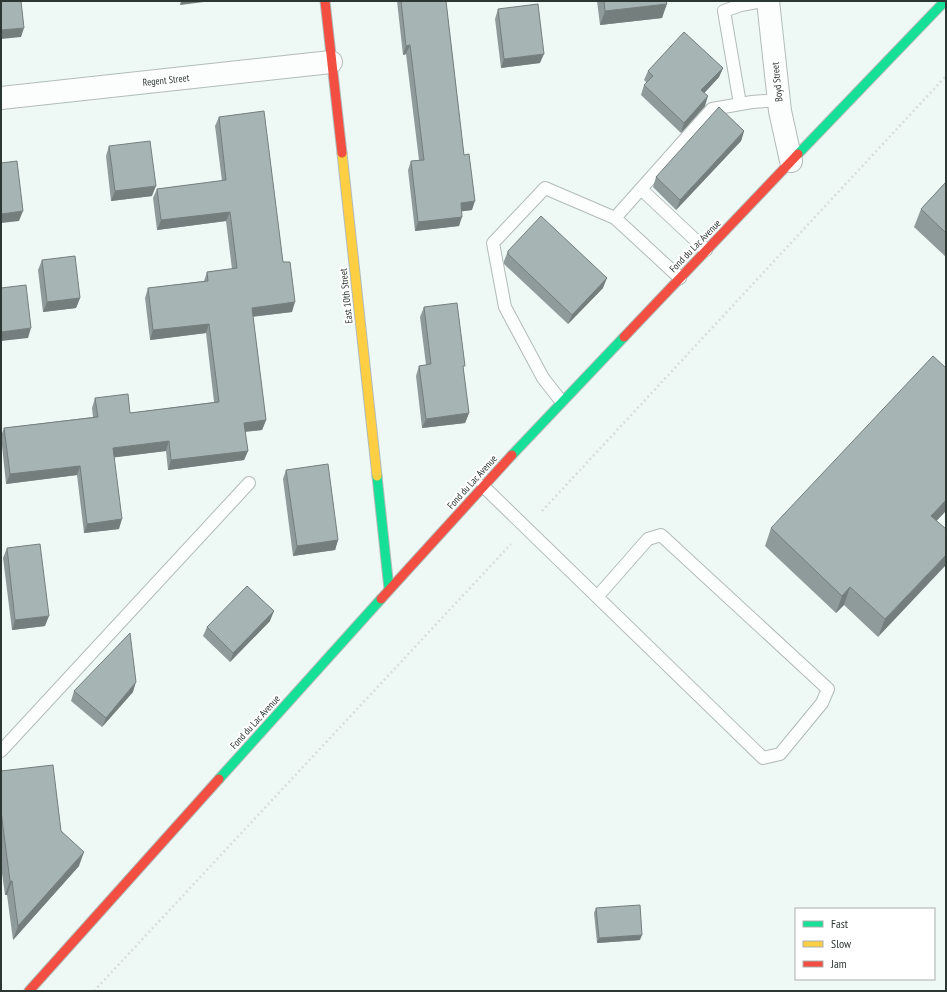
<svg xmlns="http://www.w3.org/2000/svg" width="947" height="992" viewBox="0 0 947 992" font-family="'PT Sans Narrow',sans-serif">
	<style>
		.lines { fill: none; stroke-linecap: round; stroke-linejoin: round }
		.lane-casing { stroke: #b2bbb8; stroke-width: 14 }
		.street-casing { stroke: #b2bbb8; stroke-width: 24 }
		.fast-casing { stroke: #b2bbb8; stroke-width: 11 }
		.slow-casing { stroke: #b2bbb8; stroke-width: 11 }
		.jam-casing { stroke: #b2bbb8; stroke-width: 11 }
		.path { stroke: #d9dddc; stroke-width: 2.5; stroke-dasharray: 2 3; stroke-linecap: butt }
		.lane { stroke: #fcfefe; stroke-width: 12 }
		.street { stroke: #fcfefe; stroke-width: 22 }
		.fast { stroke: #16e098; stroke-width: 9 }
		.slow { stroke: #ffcf43; stroke-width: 9 }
		.jam { stroke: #f24e42; stroke-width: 9 }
		.wall { fill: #8f9b9a }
		.shaded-wall { fill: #747e7d }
		.building { fill: #a6b4b3; stroke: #747e7d }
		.labels { text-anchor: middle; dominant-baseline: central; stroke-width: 4; stroke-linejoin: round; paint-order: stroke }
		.street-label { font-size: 10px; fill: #2c3633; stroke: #fff }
	</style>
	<rect width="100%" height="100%" fill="#eef9f6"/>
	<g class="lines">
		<defs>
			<g id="lane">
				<polyline points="740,104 724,11 741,5 762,1"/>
				<polyline points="641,189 706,250"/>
				<polyline points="680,278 615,218 712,109 752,102 779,100"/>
				<polyline points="561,401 543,378 505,307 493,243 545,188 615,218"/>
				<polyline points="483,486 763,758 780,754 822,703 828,689 661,535 648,539 597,597"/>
				<polyline points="1,751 249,483"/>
			</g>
			<g id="street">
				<polyline points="768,1 780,111 791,161"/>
				<polyline points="1,98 331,62"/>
			</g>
			<g id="fast">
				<polyline points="798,154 945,1"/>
				<polyline points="512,455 624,337"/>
				<polyline points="377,476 389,589"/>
				<polyline points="219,779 381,599"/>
			</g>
			<polyline id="slow" points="342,153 377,476"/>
			<g id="jam">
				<polyline points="325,1 342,153"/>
				<polyline points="624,337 798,154"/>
				<polyline points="381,599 512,455"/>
				<polyline points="29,991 219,779"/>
			</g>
		</defs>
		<!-- lane casing -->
		<use href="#lane" class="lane-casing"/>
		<!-- street casing -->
		<use href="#street" class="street-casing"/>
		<!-- fast casing -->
		<use href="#fast" class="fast-casing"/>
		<!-- slow casing -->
		<use href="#slow" class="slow-casing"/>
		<!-- jam casing -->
		<use href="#jam" class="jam-casing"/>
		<!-- path -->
		<g class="path">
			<polyline points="542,511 946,76"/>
			<polyline points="94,991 511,544"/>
		</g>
		<!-- lane -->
		<use href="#lane" class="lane"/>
		<!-- street -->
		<use href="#street" class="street"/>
		<!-- fast -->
		<use href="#fast" class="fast"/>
		<!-- slow -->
		<use href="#slow" class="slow"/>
		<!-- jam -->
		<use href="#jam" class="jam"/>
	</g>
	<!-- wall -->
	<g class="wall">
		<polygon points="397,1 446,1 464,155 472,210 462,211 459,226 415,231 408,170 411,161 419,160 406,54 403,55"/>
		<polygon points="597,1 666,1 662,18 600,25"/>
		<polygon points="498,9 540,63 501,68 495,19"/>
		<polygon points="723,68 719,77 704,93 705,106 681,133 641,95 644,85 647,83 644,80 648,71"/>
		<polygon points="219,117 283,262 292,312 253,317 266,420 262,430 245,432 248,451 244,460 168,470 166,451 114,457 119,529 84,533 77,475 6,484 1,436 4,428 93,417 92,408 95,398 130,413 214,402 206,333 150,340 145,298 148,288 204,281 207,272 232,269 226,221 157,230 153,198 157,189 222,181 215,126"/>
		<polygon points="744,131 741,141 676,210 653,187 656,177"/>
		<polygon points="109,146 152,196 111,201 106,156"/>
		<polygon points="946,182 946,257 914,227 921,209"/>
		<polygon points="508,251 603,288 568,324 504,264 504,261"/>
		<polygon points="42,260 80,298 76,308 43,312 38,270"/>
		<polygon points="424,307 463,370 469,413 465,423 422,428 416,376 419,366 426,365 420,317"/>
		<polygon points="286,470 338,540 335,550 293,556 283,479"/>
		<polygon points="937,521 878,637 844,605 836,613 765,546 771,528"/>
		<polygon points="7,548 45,626 12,630 3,558"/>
		<polygon points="270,621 230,662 203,636 207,627"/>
		<polygon points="74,691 133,692 102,727 71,701"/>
		<polygon points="1,771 61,831 79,866 13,940 7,895 5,895 1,866"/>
		<polygon points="596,908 640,940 597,943 594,913"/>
	</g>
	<!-- shaded-wall -->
	<g class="shaded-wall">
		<polygon points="181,1 212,1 180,5"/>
		<polygon points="667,4 662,18 600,25 605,11"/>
		<polygon points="24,28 21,37 1,39 1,30"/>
		<polygon points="410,45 406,54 403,55 406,46"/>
		<polygon points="544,54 540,63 501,68 504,59"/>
		<polygon points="723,68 719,77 698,100 701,90"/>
		<polygon points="708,96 705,106 681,133 684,123"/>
		<polygon points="744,131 741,141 676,210 680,200"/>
		<polygon points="156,186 152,196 111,201 115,191"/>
		<polygon points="475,201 472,210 457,212 461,203"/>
		<polygon points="23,211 19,221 1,223 1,214"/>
		<polygon points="230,212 226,221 157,230 161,220"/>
		<polygon points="462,217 459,226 415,231 418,222"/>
		<polygon points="607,278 603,288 568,324 572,315"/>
		<polygon points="80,298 76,308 43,312 47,302"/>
		<polygon points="295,302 292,312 248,317 252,308"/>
		<polygon points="209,324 206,333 150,340 153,330"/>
		<polygon points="31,328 28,338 1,341 1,332"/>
		<polygon points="469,413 465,423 422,428 426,419"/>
		<polygon points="266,420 262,430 241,432 244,423"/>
		<polygon points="169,441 166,451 110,458 113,448"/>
		<polygon points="248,451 244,460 168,470 171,460"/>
		<polygon points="80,466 77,475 6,484 10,474"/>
		<polygon points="946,500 946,511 925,533 931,516"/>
		<polygon points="122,519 119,529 84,533 87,524"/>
		<polygon points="338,540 335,550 293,556 297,546"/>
		<polygon points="946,555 946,565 878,637 885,619"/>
		<polygon points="850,587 844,605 836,613 842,596"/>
		<polygon points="274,611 270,621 230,662 233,653"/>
		<polygon points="49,616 45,626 12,630 15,620"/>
		<polygon points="136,682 133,692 102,727 106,718"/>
		<polygon points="84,852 79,866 13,940 18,926"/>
		<polygon points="10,881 12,881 7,895 5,895"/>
		<polygon points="642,935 640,940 597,943 599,938"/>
	</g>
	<!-- building -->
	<g class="building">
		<polygon points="1,1 21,1 24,28 1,30"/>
		<polygon points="401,1 446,1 464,155 469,154 475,201 461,203 462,217 418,222 411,161 424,160 410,45 406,46"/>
		<polygon points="604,1 666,1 667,4 605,11"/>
		<polygon points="538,4 544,54 504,59 498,9"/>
		<polygon points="684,32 723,68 701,90 708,96 684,123 644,85 653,76 648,71"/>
		<polygon points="719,107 744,131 680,200 656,177"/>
		<polygon points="264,111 283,262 290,262 295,302 252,308 266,420 244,423 248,451 171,460 169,441 113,448 122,519 87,524 80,466 10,474 4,428 98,417 95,398 128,394 130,413 219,402 209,324 153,330 148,288 208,281 207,272 237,268 230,212 161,220 157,189 226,180 219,117"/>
		<polygon points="150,141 156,186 115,191 109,146"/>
		<polygon points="17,161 23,211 1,214 1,163"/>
		<polygon points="946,182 946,233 921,209"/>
		<polygon points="541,216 607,278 572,315 508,254 508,251"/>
		<polygon points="75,256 80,298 47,302 42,260"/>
		<polygon points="26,285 31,328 1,332 1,288"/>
		<polygon points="457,303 465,366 463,366 469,413 426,419 419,366 431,364 424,307"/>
		<polygon points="933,356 946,368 946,500 931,516 946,529 946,555 885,619 850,587 842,596 771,528"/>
		<polygon points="328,464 338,540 297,546 286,470"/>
		<polygon points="40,544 49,616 15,620 7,548"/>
		<polygon points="247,586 274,611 233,653 207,627"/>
		<polygon points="130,633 136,682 106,718 74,691"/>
		<polygon points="53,765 61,831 84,852 18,926 12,881 10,881 1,811 1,771"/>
		<polygon points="640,905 642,935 599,938 596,908"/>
	</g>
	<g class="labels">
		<!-- street labels -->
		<g class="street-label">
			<text transform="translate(166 80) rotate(-6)">Regent Street</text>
			<text transform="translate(777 82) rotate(-96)">Boyd Street</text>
			<text transform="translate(695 246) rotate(-46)">Fond du Lac Avenue</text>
			<text transform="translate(346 296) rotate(-96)">East 10th Street</text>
			<text transform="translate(472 482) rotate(-48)">Fond du Lac Avenue</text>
			<text transform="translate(255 722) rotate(-48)">Fond du Lac Avenue</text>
		</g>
	</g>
	<!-- border -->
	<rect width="947" height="992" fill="none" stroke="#2c3633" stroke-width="4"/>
	<!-- legend -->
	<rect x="795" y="908" width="140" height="72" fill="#ffffff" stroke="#abafad"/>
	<rect x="803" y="921" width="20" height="6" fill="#16e098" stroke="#abafad"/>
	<text x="831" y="928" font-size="12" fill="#2c3633">Fast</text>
	<rect x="803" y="941" width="20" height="6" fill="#ffcf43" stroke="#abafad"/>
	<text x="831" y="948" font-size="12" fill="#2c3633">Slow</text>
	<rect x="803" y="961" width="20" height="6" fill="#f24e42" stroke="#abafad"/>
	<text x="831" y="968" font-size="12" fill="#2c3633">Jam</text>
</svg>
